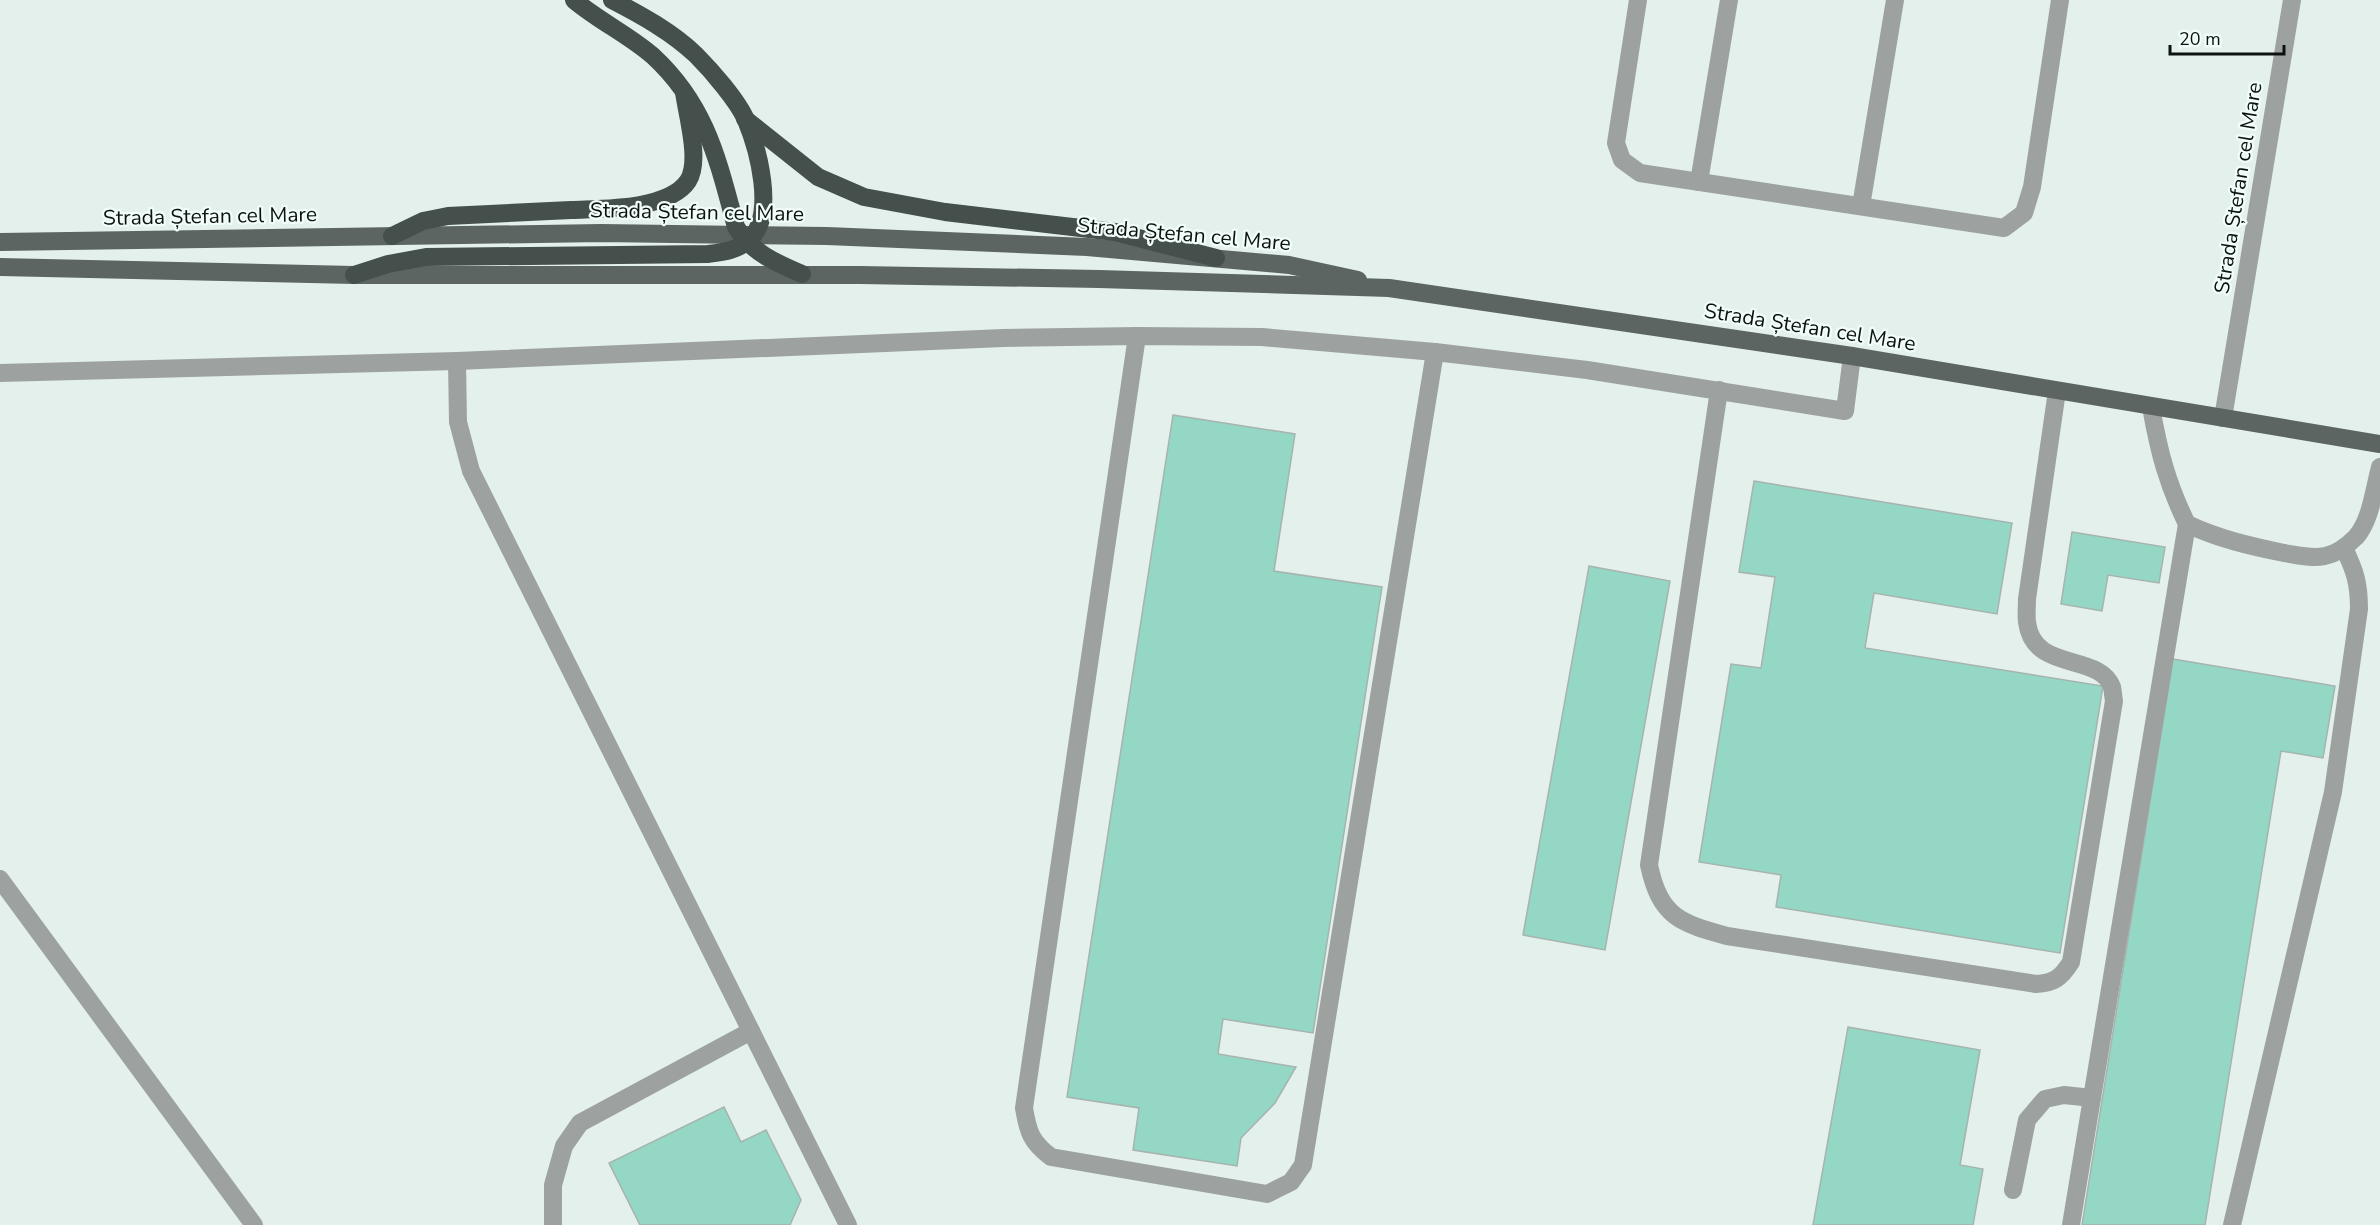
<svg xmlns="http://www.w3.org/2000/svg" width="2380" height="1225" viewBox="0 0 2380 1225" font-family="'Nunito Sans',sans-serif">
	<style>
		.building { fill: #93d7c4; stroke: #a7b3af; stroke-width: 1.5 }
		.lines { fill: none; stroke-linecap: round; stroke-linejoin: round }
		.minor { stroke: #9da2a0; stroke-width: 18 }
		.major { stroke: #5c6562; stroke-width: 18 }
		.highway { stroke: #454f4c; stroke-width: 18 }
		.labels { text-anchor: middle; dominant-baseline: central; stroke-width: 4.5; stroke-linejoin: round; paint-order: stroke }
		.street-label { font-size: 21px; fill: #0d1210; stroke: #f1fdf9 }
	</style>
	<rect width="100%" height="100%" fill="#e3f0ec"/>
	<!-- building -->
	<g class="building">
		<polygon points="1173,415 1295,434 1274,571 1382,587 1313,1033 1223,1019 1218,1054 1296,1067 1275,1103 1241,1138 1237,1166 1133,1150 1139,1108 1067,1097"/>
		<polygon points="1754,481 2012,523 1997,614 1874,593 1865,648 2103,686 2060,953 1776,907 1781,875 1699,862 1731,664 1761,668 1775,577 1739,572"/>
		<polygon points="2072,532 2165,547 2159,583 2108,575 2102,611 2061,604"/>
		<polygon points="1589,566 1670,581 1605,950 1523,935"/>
		<polygon points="2173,659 2335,686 2323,758 2281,751 2205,1225 2082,1225"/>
		<polygon points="1848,1027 1980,1050 1960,1165 1983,1169 1973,1225 1813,1225"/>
		<polygon points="724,1107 741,1142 766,1130 801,1200 790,1225 640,1225 609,1163"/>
	</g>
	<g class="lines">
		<!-- minor -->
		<g class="minor">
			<polyline points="1638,0 1616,143 1622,160 1640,173 2004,228 2024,213 2032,187 2060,0"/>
			<polyline points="1699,182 1729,0"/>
			<polyline points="1861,206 1895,0"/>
			<path d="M 1137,336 L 1024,1108 C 1028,1132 1031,1142 1051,1157 L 1267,1194 L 1291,1182 L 1303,1165 L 1435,352"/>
			<polyline points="457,361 458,422 471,471 848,1225"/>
			<polyline points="0,373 457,361 1003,338 1137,336 1262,337 1435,352 1587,370 1845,411 1852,356"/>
			<path d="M 1719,390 L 1649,865 C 1660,917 1680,923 1727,936 L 2036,984 C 2054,983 2061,978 2071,962 L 2114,701 C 2113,696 2113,691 2112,687 C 2099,652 2033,673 2027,622 C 2026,615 2027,606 2027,599 L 2057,391"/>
			<polyline points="2223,418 2292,0"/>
			<path d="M 2187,524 C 2219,539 2250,546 2284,553 C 2298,555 2311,559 2325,556 C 2336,554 2348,545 2356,537 C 2371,520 2374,489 2380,467"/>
			<polyline points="0,879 254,1225"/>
			<polyline points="2013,1190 2027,1120 2045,1099 2064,1095 2092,1098"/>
			<polyline points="553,1225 553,1185 564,1146 580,1123 751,1031"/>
			<path d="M 2071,1225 L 2187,524 C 2167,483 2159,452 2151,407"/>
			<path d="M 2232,1225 L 2333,792 L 2359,609 C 2359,583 2355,571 2344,548"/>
		</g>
		<!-- major -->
		<g class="major">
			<polyline points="0,242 601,233 827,236 1087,247 1289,265 1358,280"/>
			<polyline points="0,267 354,275 860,275 1099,279 1389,288 1852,356 2380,444"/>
		</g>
		<!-- highway -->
		<g class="highway">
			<path d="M 574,0 C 599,21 629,35 653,56 C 707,106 718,161 736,227 C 751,252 776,263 802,274"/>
			<polyline points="745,119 818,177 864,197 945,212 1115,232 1216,258"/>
			<path d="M 392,236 L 423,221 L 448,216 C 489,214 530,212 571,210 C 594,209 618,209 640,205 C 656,202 678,196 688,181 C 701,161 687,116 684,92"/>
			<path d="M 354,275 L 388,264 L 426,257 L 708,254 C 723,252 739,250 750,239 C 776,214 758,149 746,120 C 738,101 711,70 696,55 C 672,32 641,15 612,0"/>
		</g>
	</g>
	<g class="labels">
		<!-- street labels -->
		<g class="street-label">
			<text transform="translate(2238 188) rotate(-81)">Strada Ștefan cel Mare</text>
			<text transform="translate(697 212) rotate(1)">Strada Ștefan cel Mare</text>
			<text transform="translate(210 216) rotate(-1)">Strada Ștefan cel Mare</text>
			<text transform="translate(1184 234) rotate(5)">Strada Ștefan cel Mare</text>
			<text transform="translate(1810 327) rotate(9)">Strada Ștefan cel Mare</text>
		</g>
	</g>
	<!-- scale -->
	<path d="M2170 45v9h114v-9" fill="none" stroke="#0d1210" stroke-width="3"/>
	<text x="2179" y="45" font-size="18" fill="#0d1210" stroke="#f1fdf9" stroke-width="4.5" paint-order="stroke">20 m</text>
</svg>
